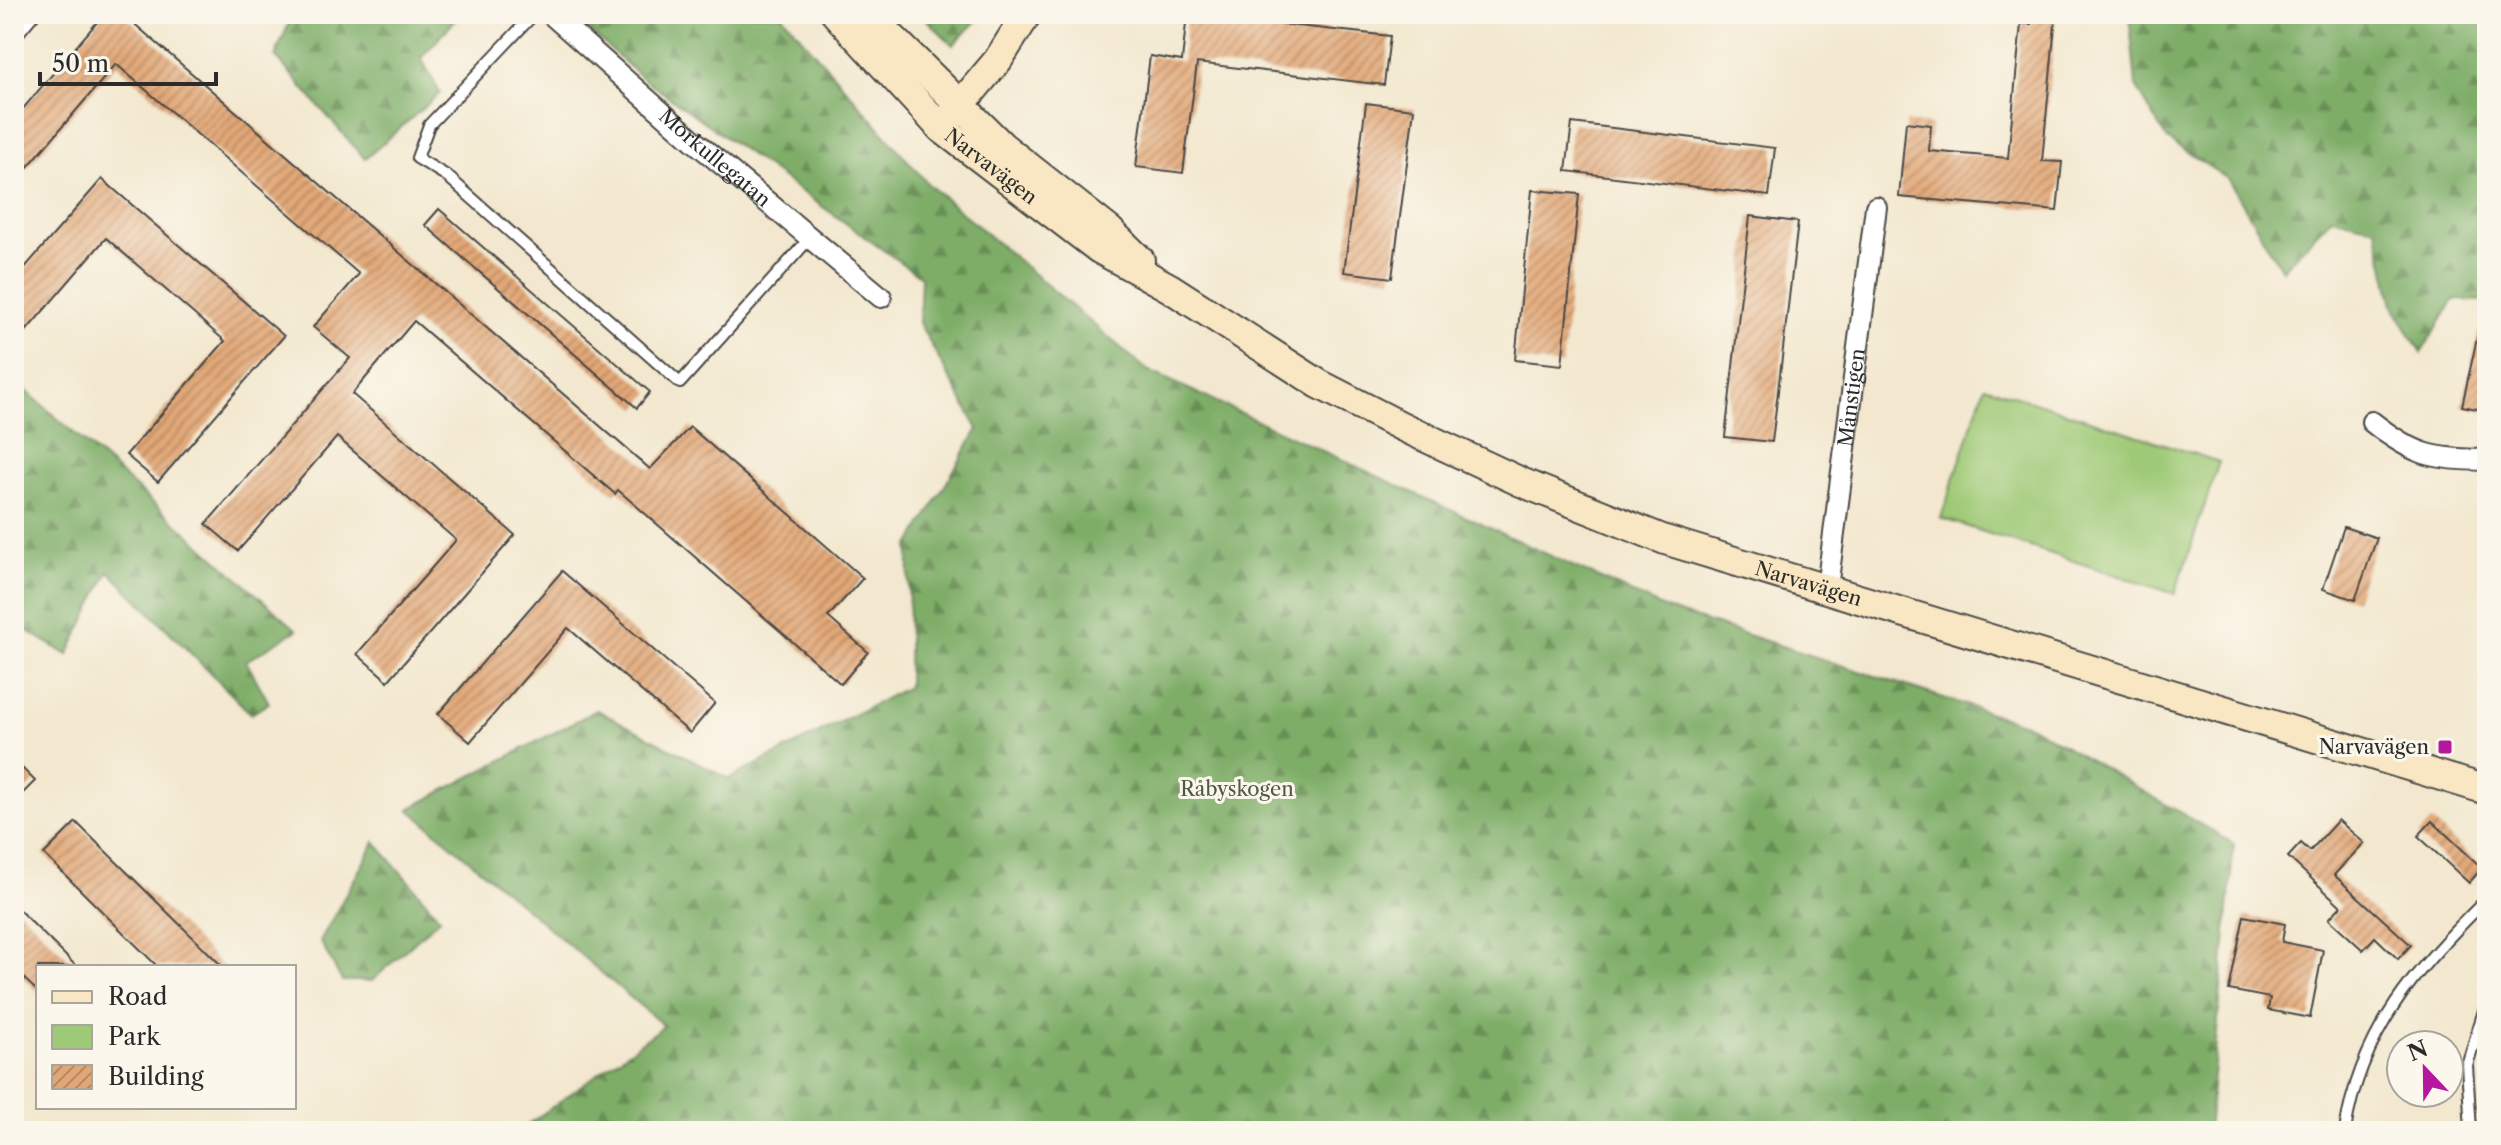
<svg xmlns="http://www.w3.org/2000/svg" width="2501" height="1145" viewBox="0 0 2501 1145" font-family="'Libre Caslon Text',serif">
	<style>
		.forest { fill: url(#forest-firs); stroke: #546c49; stroke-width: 2 }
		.green { fill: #9ec976; stroke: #647a50; stroke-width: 2 }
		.building { fill: url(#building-hatch) }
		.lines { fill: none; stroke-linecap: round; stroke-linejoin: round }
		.lane-casing { stroke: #494744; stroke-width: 14 }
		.street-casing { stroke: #494744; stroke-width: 24 }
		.secondary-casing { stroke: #494744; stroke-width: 32 }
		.lane { stroke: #fff; stroke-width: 10 }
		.street { stroke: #fff; stroke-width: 20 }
		.secondary { stroke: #f9e7c3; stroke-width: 28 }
		.poi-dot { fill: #b5179e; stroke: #fbf7ec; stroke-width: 3 }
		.labels { text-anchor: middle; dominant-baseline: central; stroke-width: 6; stroke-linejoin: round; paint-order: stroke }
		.street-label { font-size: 20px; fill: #2b2b2b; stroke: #fbf7ec }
		.poi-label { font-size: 20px; fill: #2b2b2b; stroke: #fbf7ec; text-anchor: end }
		.park-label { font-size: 20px; fill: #4e5a42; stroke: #fbf7ec }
	</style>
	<defs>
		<pattern id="forest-firs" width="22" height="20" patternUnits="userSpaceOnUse" patternTransform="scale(2)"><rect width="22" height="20" fill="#7ead67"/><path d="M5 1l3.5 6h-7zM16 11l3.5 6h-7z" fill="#678d55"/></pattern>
		<pattern id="building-hatch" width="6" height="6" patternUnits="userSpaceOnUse" patternTransform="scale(2)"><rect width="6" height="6" fill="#e2a777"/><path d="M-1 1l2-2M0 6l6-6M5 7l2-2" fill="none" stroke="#b78862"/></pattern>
	</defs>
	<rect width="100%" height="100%" fill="#fbf7ec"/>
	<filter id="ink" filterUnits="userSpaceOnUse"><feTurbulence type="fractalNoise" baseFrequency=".0125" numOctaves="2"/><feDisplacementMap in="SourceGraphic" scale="16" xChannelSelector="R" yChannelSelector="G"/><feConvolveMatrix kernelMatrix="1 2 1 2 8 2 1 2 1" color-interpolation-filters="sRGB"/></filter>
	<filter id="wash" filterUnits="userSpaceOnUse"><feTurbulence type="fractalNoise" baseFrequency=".006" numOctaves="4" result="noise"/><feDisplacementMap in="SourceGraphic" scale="32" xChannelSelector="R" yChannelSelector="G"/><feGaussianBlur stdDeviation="1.8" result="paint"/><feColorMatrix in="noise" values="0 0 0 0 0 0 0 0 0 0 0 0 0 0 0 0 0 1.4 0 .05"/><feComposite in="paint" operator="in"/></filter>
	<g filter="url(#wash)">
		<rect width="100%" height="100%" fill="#f3e8cf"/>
		<!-- forest -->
		<g class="forest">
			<polygon points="293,14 461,14 421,58 440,93 365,159 275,56"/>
			<polygon points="571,14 781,14 928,184 1147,370 1666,609 2031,726 2234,844 2208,1131 519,1131 664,1026 409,809 597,710 729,779 908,687 909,547 978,429 919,323 921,277 641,77"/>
			<polygon points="921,14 983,14 953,45"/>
			<polygon points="2129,14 2487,14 2487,301 2454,300 2421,353 2393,305 2376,228 2332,217 2282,270 2229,180 2166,138 2136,86"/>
			<polygon points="14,380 297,630 246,661 269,703 251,714 109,571 68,655 14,623"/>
			<polygon points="375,842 440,918 372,981 342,981 320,941"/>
		</g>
		<!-- green -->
		<polygon class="green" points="1985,386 2219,462 2175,594 1941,518"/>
		<g id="blocks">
			<!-- building -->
			<g class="building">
				<polygon points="104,14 123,14 650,469 690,427 863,578 828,617 868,652 841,684 618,490 615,494 414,321 352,394 515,535 388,681 357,654 456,540 337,437 238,551 206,524 350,358 313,327 359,274 116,64 14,183 14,119"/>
				<polygon points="1187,14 1390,36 1384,85 1197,63 1183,173 1136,167 1150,56 1182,61"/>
				<polygon points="2032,14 2056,14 2042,161 2062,162 2057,211 1899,197 1906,122 1931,125 1929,151 2008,158 2021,24 2031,24"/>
				<polygon points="1366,103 1414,109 1392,278 1344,272"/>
				<polygon points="1572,123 1775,148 1769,196 1566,171"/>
				<polygon points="102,179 284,336 158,482 126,455 225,341 106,238 14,345 14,280"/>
				<polygon points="1532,190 1579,194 1562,365 1515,360"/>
				<polygon points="439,209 650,392 637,408 425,225"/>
				<polygon points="1750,216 1798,222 1772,442 1725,437"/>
				<polygon points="2479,329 2487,330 2487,411 2462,406"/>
				<polygon points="2344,527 2377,538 2355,600 2323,589"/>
				<polygon points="562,571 715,703 690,733 568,628 470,742 438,714"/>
				<polygon points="14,760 35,781 14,802"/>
				<polygon points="2338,820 2364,843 2334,875 2411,945 2398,959 2375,937 2363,950 2329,919 2341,906 2288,857 2301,843 2310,851"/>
				<polygon points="2432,821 2482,868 2469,883 2418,836"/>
				<polygon points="76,822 223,967 158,967 44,854"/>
				<polygon points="14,905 77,967 38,967 38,992 14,969"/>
				<polygon points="2244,916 2285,924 2282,942 2323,950 2310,1018 2268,1010 2270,998 2229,990"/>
			</g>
		</g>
	</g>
	<g filter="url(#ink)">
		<use href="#blocks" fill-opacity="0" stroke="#494744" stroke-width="2"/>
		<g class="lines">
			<defs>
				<g id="lane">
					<polyline points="161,14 170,14"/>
					<polyline points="534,14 429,125 417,158 447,176 680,383 809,239"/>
					<polyline points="14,38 34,14"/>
					<path d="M 2345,1131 C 2360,1032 2418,966 2487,899"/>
					<polyline points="2471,1131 2467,1065 2487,1001"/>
				</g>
				<g id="street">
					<path id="s1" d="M 551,14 L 694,141 L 881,297"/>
					<path d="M 2372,422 C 2415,456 2432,459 2487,460"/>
					<path id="s2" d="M 1827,588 L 1876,207"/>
				</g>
				<g id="secondary">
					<path id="s3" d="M 836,14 L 941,128 L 1099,249 L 1170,288 L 1319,384 L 1401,426 L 1521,482 L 1665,540 L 2487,790"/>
					<polyline points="868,14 1002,146 1110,231 1140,260"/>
					<polyline points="946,122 998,60 1027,14"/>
				</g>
			</defs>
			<!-- lane casing -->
			<use href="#lane" class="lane-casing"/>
			<!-- street casing -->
			<use href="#street" class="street-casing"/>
			<!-- secondary casing -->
			<use href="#secondary" class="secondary-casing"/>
			<!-- lane -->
			<use href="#lane" class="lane"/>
			<!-- street -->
			<use href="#street" class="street"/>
			<!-- secondary -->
			<use href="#secondary" class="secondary"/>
		</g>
	</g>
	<!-- markers -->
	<rect class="poi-dot" x="2437" y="739" width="16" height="16" rx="4"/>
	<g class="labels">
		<!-- street labels -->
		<g class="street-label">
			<text stroke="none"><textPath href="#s1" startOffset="218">Morkullegatan</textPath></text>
			<text stroke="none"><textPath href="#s3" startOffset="218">Narvavägen</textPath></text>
			<text stroke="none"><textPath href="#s2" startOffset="192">Månstigen</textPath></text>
			<text stroke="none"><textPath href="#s3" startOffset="1142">Narvavägen</textPath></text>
		</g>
		<!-- poi labels -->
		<g class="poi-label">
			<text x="2429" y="747">Narvavägen</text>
		</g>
		<!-- park labels -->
		<g class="park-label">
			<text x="1237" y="789">Råbyskogen</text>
		</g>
	</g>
	<!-- margin -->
	<rect width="2501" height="1145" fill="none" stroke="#fbf7ec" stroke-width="48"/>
	<!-- legend -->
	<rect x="36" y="965" width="260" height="144" fill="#fbf7ec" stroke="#a8a59f" stroke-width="2"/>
	<rect x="52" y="991" width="40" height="12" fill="#f9e7c3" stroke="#a8a59f" stroke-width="2"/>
	<text x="108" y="1005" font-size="24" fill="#2b2b2b">Road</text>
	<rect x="52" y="1025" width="40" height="24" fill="#9ec976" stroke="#a8a59f" stroke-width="2"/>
	<text x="108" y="1045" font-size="24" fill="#2b2b2b">Park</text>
	<rect x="52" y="1065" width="40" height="24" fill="url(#building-hatch)" stroke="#a8a59f" stroke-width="2"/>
	<text x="108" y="1085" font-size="24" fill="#2b2b2b">Building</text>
	<!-- north arrow -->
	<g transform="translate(2425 1069) rotate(338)"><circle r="38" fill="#fbf7ec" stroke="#a8a59f" stroke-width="2"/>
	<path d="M0-6L14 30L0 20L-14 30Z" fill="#b5179e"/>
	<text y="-12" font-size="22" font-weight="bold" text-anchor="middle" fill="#2b2b2b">N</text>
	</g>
	<!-- scale -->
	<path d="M40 72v12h176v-12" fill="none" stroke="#2b2b2b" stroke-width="4"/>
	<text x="52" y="72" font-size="24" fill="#2b2b2b" stroke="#fbf7ec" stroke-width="6" paint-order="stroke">50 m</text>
</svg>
